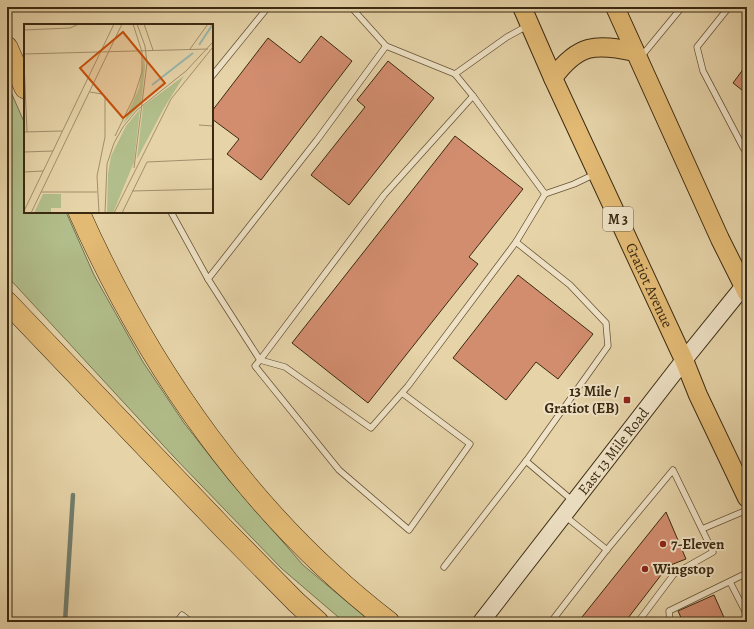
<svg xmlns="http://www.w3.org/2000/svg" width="754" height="629" viewBox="0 0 754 629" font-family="Alegreya,serif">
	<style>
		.green { fill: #b1bd8a; stroke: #76744e }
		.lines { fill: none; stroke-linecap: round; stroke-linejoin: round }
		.stream { stroke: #727f6f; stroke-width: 4.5 }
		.building { fill: #d28d6f; stroke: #3b2a11 }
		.service-casing { stroke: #665437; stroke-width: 7 }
		.secondary-casing { stroke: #3b2a11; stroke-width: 18 }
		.primary-casing { stroke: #3b2a11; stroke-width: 20 }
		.motorway-casing { stroke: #3b2a11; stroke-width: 22 }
		.service { stroke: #efe2c6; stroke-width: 5.5 }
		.secondary { stroke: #efe2c6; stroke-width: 16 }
		.primary { stroke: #e3ba74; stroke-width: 18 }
		.motorway { stroke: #e3ba74; stroke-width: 21 }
		.poi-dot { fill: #8f2418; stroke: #efe2c6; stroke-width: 1.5 }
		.labels { text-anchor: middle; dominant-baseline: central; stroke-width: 4; stroke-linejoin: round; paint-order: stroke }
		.shield { fill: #efe2c6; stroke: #716147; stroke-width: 1 }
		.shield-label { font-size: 14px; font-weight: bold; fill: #3b2a11 }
		.street-label { font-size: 15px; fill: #3b2a11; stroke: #efe2c6 }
		.poi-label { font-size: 15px; font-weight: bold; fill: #3b2a11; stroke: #efe2c6; text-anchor: start }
		.inset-river { fill: none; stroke: #97b7ad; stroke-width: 2 }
		.inset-road { fill: none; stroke: #a28f6c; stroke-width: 1 }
		.view { fill: #c5500d; fill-opacity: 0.15; stroke: #c5500d; stroke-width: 2 }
		.inset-edge { fill: none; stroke: #3b2a11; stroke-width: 2 }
	</style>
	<rect width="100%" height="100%" fill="#e6d3a8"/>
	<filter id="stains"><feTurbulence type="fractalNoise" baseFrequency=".005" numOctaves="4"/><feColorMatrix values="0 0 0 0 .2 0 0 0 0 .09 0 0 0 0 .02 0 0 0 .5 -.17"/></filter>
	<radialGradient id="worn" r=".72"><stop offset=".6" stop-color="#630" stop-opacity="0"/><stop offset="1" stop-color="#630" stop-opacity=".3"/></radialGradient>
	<!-- green -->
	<polygon class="green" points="7,83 25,124 25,212 66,212 94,275 143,362 184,423 228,479 303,565 371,622 344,622 281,568 174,457 7,276"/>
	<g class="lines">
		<!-- stream -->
		<polyline class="stream" points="65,622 73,495"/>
	</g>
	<!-- building -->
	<g class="building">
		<polygon points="321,36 352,61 261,180 227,154 239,139 212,119 212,111 268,38 300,63"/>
		<polygon points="388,61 434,98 349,205 311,175 365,107 357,100"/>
		<polygon points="747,64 747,94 733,83"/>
		<polygon points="455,136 523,189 469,257 478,264 368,403 292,343"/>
		<polygon points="518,275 593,334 558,379 536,362 506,400 453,358"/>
		<polygon points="666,512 686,559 668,566 625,622 578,622"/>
		<polygon points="714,595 726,622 683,622 678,611"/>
	</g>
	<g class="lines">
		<defs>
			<g id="service">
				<polyline points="351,7 386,46 455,74 507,37 527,26"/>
				<polyline points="729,7 697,47 703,71 744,149 747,152"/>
				<polyline points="640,58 682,7"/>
				<polyline points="455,74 473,96 545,194 574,184 595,174"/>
				<polyline points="212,76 268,7"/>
				<polyline points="545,194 516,242 570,285 606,323 608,346 526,461 573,501"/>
				<polyline points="171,212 208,279 317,140 386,46"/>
				<polyline points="208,279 260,360 384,195 473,96"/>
				<polyline points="402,393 470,444 409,530 339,470 255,366 260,360 285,367 371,428 408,386 516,242"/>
				<polyline points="565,516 607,550"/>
				<polyline points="702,529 747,510"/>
				<polyline points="444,567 526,461"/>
				<polyline points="730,582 747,615"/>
				<polyline points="177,622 182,615 191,622"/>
				<polyline points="551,622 605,552 673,470 713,552 674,574 638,622"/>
				<polyline points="670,622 669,611 747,573"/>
			</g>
			<g id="secondary">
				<path id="s1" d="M 481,622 L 684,360 L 747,282"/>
			</g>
			<g id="primary">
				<path id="s2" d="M 522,7 L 553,78 L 684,360 L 698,395 L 747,498"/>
				<polyline points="615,7 720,239 747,293"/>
				<path d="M 553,78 C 578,44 595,43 635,52"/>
			</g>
			<g id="motorway">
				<polyline points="7,47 25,88"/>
				<path d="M 79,212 C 149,369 252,517 389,622"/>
				<polyline points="7,302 226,531 296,602 318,622"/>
			</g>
		</defs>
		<!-- service casing -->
		<use href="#service" class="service-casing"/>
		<!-- secondary casing -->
		<use href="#secondary" class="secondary-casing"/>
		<!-- primary casing -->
		<use href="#primary" class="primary-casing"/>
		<!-- motorway casing -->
		<use href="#motorway" class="motorway-casing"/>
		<!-- service -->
		<use href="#service" class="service"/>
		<!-- secondary -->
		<use href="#secondary" class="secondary"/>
		<!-- primary -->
		<use href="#primary" class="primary"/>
		<!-- motorway -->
		<use href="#motorway" class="motorway"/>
	</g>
	<!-- markers -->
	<g class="poi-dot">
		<rect x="623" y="396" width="8" height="8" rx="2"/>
		<circle cx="663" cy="544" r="4"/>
		<circle cx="645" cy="569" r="4"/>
	</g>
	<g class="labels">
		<!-- shield labels -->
		<rect class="shield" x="603" y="207" width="30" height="24" rx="3"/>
		<g class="shield-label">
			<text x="618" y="219">M 3</text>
		</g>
		<!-- street labels -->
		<g class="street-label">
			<text stroke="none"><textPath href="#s2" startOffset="306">Gratiot Avenue</textPath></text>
			<text stroke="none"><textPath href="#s1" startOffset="216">East 13 Mile Road</textPath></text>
		</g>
		<!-- poi labels -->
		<g class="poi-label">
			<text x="619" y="391" text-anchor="end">13 Mile /<tspan x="619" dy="17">Gratiot (EB)</tspan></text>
			<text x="671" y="544">7-Eleven</text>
			<text x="653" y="569">Wingstop</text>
		</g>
	</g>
	<!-- overview -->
	<g transform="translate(24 24)">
		<rect width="189" height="189" fill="#e6d3a8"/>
		<path d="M 120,31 L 121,43 L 117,80 L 99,100 L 115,64 ZM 160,52 L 140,84 L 113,135 L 119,82 ZM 116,85 L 110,138 L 89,189 L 83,189 L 84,150 L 87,132 L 102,102 ZM 19,170 L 37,170 L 37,184 L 27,184 L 27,189 L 10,189 Z" fill="#b1bd8a"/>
		<path class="inset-river" d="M 175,21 L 189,0M 128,61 L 169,29"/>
		<path class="inset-road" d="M 120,0 L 129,26M 0,6 L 46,4 L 55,0M 166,25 L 184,0M 0,30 L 184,25M 0,37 L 3,108M 66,68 L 78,70 L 81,73 L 81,113 L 73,152 L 75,189M 175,101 L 189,102M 0,108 L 38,107M 91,112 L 110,73 L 118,48 L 118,28 L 109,0M 0,128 L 29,127M 110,144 L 123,39 L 121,22 L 113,0M 0,148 L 19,147M 108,167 L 189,165M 17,168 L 73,168M 0,187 L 90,0M 7,189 L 98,0M 81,189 L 83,140 L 90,119 L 99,103 L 113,86 L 162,47 L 189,18M 90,189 L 147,75 L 189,23M 98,189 L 123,138 L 189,135"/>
		<path class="view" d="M 99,8 L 141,59 L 99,94 L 56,44 Z"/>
		<rect width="189" height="189" class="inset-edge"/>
	</g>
	<!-- margin -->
	<rect width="754" height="629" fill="none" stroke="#e6d3a8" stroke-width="24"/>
	<rect x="8" y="8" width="738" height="613" fill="none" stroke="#3b2a11" stroke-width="2"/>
	<rect x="12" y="12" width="730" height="605" fill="none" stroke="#3b2a11"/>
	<rect width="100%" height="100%" filter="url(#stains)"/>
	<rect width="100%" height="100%" fill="url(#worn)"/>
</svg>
